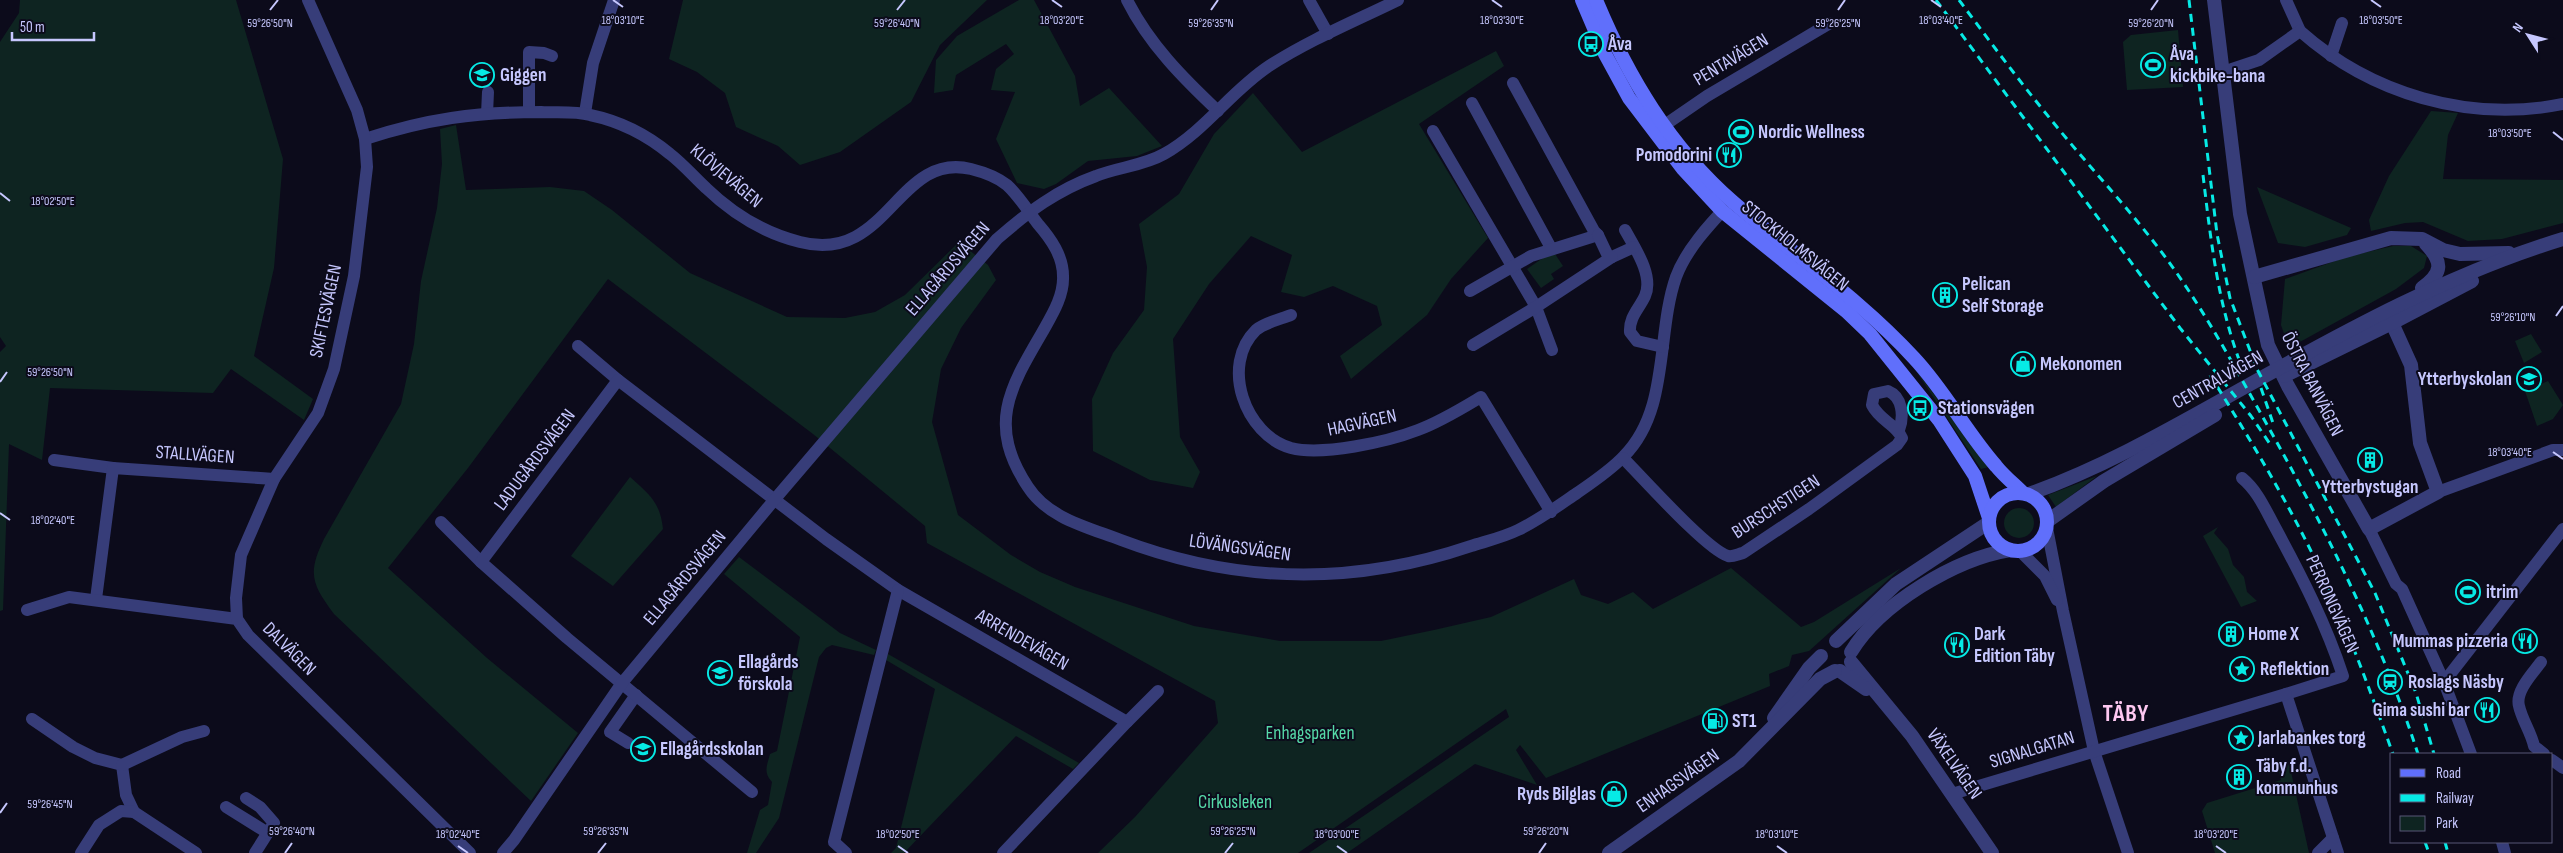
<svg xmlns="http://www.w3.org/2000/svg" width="2563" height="853" viewBox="0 0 2563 853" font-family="'Sofia Sans Condensed',sans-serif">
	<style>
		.green { fill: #0e2421 }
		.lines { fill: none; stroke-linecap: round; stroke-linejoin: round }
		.minor { stroke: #373d79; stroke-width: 12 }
		.tertiary { stroke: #373d79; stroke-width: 14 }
		.secondary { stroke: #606ffb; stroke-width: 14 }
		.rail { stroke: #06eae5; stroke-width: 3; stroke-dasharray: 8 6; stroke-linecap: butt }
		.ticks { fill: none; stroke: #c6c7fe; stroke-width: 2 }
		.labels { text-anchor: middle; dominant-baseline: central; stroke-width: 4; stroke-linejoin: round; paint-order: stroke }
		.poi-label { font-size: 19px; font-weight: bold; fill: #c6c7fe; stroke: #0c0b1b; text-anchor: start }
		.street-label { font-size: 19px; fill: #c6c7fe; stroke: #0c0b1b }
		.park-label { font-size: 19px; fill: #56daa9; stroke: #0c0b1b }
		.district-label { font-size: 24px; font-weight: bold; letter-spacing: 1px; fill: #fec8f1; stroke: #0c0b1b }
		.ticks-label { font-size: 12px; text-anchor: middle; fill: #c6c7fe; stroke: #0c0b1b; stroke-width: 4; stroke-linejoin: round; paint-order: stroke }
	</style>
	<rect width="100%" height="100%" fill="#0c0b1b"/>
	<!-- green -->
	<g class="green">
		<polygon points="20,0 236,0 283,159 274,268 254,356 313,399 304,420 231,369 213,393 50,388 42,460 9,444 3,610 0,611 0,352 6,346 0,337 0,42 19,13"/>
		<polygon points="683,0 987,0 940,45 911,102 840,152 800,165 778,146 736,127 725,93 697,72 669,59"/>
		<polygon points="1019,0 1034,0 1075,76 1080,106 1109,88 1162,146 1137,156 1088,161 1056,184 1044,189 1017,183 996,139 1015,92 991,90 996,69 1014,54 1006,44 956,75 953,90 934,93 936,60 957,36"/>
		<polygon points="2178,30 2183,87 2127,90 2123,42 2131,35"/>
		<polygon points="1496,51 1504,66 1419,124 1488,238 1451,279 1427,315 1351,379 1340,356 1382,325 1377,306 1333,286 1304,297 1281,292 1292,255 1251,236 1209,284 1173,339 1180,437 1200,472 1193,488 1150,480 1093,451 1092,399 1113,353 1144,310 1147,267 1139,224 1179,194 1214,134 1253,93 1302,152"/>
		<polygon points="2431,111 2458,113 2448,135 2443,179 2563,180 2563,223 2502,239 2468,241 2423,222 2405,223 2371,231 2369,220 2389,176"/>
		<path d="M 456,125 L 466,190 L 550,187 L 584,191 L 612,210 L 690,273 L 787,317 L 845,318 L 875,312 L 905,295 L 959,242 L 988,265 L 996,280 L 961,328 L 941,369 L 932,422 L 958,515 L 1011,555 L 1040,572 L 1075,587 L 1194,626 L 1280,641 L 1381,641 L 1434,630 L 1491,617 L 1574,579 L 1581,595 L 1608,604 L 1633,592 L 1653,609 L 1731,568 L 1801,627 L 1814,622 L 1901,568 L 1809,651 L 1792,655 L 1789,666 L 1769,674 L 1770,686 L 1546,778 L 1520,745 L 1516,750 L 1537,785 L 1475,764 L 1347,853 L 1309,853 L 1509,717 L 1506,709 L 1298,853 L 1098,853 L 1135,817 L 1218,723 L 1215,701 L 927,543 L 925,526 L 813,434 L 608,279 L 468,468 L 388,568 L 487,658 L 578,733 L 531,801 L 334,614 C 312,584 307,574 324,539 L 401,404 L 414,344 L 421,281 L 437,208 L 442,164 L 440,129 Z"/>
		<polygon points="2257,187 2351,228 2347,235 2305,247 2278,243"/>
		<polygon points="2393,246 2411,246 2427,256 2424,268 2396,289 2289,348 2281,325 2285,279 2346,257"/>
		<polygon points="1553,251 1563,266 1551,274 1554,279 1541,288 1527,269"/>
		<polygon points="2531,334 2542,352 2524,363 2515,341"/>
		<polygon points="1914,368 1989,467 1981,469"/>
		<polygon points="2548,381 2563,405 2553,419 2537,426 2525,391"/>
		<polygon points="2097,476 2056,507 2048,495"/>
		<path d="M 630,477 C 650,495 660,502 663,529 L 613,586 L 571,556 Z"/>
		<circle cx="2019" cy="523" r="15"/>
		<polygon points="2218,527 2214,533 2228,549 2233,565 2244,577 2247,592 2257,601 2241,607 2203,536"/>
		<path d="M 739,557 L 840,633 L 876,650 L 874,655 L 832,645 L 826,648 L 819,657 L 779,818 L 756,853 L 747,853 L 760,810 L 768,805 L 772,782 C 763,773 767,765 770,754 L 777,751 L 800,637 L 724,574 Z"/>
		<polygon points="888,654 1079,763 1073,769 1016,736 904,853 891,853 896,848 935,689 886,660"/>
		<polygon points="2289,763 2309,853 2215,853 2202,811 2207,803 2281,780 2278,769"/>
	</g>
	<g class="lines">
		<!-- minor -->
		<g class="minor">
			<path d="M 1127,0 C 1149,44 1183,78 1218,111"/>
			<polyline points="1309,0 1328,34"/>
			<polyline points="2286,0 2300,31"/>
			<polyline points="2331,56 2342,23"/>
			<path d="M 2223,72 L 2259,60 L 2300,31 C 2371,94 2469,123 2563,104"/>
			<polyline points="1472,103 1551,248"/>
			<polyline points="529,112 529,52 544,53 552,56"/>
			<polyline points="585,113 593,63 614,0"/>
			<polyline points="487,114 488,92"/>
			<polyline points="1433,131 1536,307 1552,350"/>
			<polyline points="1656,131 1707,96 1830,23"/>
			<path d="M 365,139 C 426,119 476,112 541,112 C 557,113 575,111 590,115 C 619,121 647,135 670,154 C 683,164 694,177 706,188 C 733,214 764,233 800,242 C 888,265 897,151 971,169 C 983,172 997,177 1007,185 C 1019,196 1028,211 1038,224 C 1051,239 1063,256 1063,276 C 1064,296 1052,315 1043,331 C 1009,389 987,425 1028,487 C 1048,518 1087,527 1121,540 C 1237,584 1353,586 1471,546 C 1487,541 1504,537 1518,530 C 1539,520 1558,506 1577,493 C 1593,482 1611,470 1624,456 C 1670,410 1656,334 1676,277 C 1686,250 1709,225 1728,205"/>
			<path d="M 1625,230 C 1635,248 1654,276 1645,296 C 1639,309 1629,317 1630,332 L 1637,341 L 1663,347"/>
			<polyline points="1612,257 1634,247"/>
			<polyline points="1470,291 1531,256 1598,235 1594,231 1513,83"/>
			<path d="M 1291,315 C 1281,319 1264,323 1256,330 C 1220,365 1245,435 1291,448 C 1322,456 1387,442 1418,430 C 1440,422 1461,409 1481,397 L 1551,512"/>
			<polyline points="1473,345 1536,307 1612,257 1608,256 1598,235"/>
			<polyline points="578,346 618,380"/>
			<path d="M 1623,458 C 1642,477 1707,550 1728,556 C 1733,557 1738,554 1743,553 L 1809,509 L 1897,445 L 1902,438 C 1896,424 1880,421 1872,405 L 1874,394 L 1888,391 C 1903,397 1904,417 1899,430"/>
			<polyline points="54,460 113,468"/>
			<path d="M 2242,478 C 2258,491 2266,511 2276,529 C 2302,577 2326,624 2343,676 L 2286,694 L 2338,853"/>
			<polyline points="2438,492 2553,450 2563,450"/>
			<polyline points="441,522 481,562"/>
			<polyline points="2047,528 2063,611 2094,751 2128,853"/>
			<polyline points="2369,529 2396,584 2402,589 2444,682 2471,754"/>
			<polyline points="2020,551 2045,576 2057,600"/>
			<polyline points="96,599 113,468 274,479"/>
			<polyline points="27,610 69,597 237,619 248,635 470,853"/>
			<polyline points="237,619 236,598 241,555 274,479 318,413 334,369 354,276 367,167 365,139 357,110 308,0"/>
			<path d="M 2541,662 C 2533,673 2515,691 2519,706 C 2522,720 2531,732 2534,746 L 2544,754"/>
			<polyline points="2444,682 2563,529"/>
			<polyline points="32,719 73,747 95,758 122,765 126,795 134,812"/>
			<polyline points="1127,722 1158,691"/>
			<polyline points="628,743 610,732 636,695"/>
			<polyline points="2552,760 2563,768"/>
			<polyline points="122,765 182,737 204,731"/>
			<polyline points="752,792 567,638 481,562 618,380 826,539 898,590 1127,722 1003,853"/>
			<polyline points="1952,794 2286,694"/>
			<polyline points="246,798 260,807 274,823 255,853"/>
			<polyline points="226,807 268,833"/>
			<polyline points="2502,842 2505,853"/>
			<polyline points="81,853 99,825 121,811 134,812 196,853"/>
			<path d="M 503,853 L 514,840 L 622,683 L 775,499 L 997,239 C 1028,212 1057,190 1096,176 C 1118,167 1143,166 1164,154 C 1205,131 1231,91 1269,66 C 1309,40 1355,21 1398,0"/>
			<polyline points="846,853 834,842 898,590"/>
			<polyline points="2318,853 2333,838"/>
		</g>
		<!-- tertiary -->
		<g class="tertiary">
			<polyline points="2214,0 2240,214 2268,345 2288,386 2369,529 2438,492 2420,443 2411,365 2392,323"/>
			<polyline points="2254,277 2391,238 2422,239 2443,250 2460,254 2509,253"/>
			<path d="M 2422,288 C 2443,273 2443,262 2426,244"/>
			<polyline points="2284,376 2392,323 2472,281"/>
			<path d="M 2029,494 C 2105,467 2175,426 2245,387 C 2347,330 2451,273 2563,239"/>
			<polyline points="2049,520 2104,481 2215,415"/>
			<polyline points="1836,641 1896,584 1988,523"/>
			<path d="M 1851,652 C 1880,604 1955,559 2010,550"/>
			<polyline points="1851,662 1912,736 1992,853"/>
			<polyline points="1840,671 1866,689"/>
			<polyline points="1774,718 1809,668 1821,656"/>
			<polyline points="1609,853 1739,761 1820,679 1835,671"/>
		</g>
		<!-- secondary -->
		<g class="secondary">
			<polyline points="1582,0 1605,54 1629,98 1683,169 1722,211 1846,311 1870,334 1939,420 1975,476 1989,518"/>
			<path d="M 1596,0 C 1628,77 1670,147 1733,202 C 1793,254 1860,299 1914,358 C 1945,391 1966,432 1996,466 C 2004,476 2014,484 2023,493"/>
			<circle cx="2018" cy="522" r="29"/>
		</g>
		<!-- rail -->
		<g class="rail">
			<polyline points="1936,0 2180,328 2251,416 2270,444"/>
			<path d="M 1959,0 C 1991,43 2023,86 2057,127 C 2093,171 2132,212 2166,258 C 2205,311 2237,371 2270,430 C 2328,534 2381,640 2418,754"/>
			<polyline points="2189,0 2217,234 2230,298 2257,369 2375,593 2416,693 2434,754"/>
			<path d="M 2203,175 C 2211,242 2218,307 2243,370"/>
			<path d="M 2210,375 C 2250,439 2290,505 2322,574 C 2349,633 2371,693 2393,754"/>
			<polyline points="2261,388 2274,426"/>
			<polyline points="2425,842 2429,853"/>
			<polyline points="2445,842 2448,853"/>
		</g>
	</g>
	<!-- ticks -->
	<path class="ticks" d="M 613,0 L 623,7M 1052,0 L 1062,7M 1492,0 L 1502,7M 1931,0 L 1941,7M 2371,0 L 2381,7M 270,10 L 278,0M 897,10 L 905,0M 1211,10 L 1218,0M 1838,10 L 1845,0M 2151,10 L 2158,0M 2553,132 L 2563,140M 0,193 L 10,201M 2556,316 L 2563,306M 0,382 L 7,372M 2553,452 L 2563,459M 0,513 L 10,520M 0,813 L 7,803M 458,846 L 468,853M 898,846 L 908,853M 1337,846 L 1347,853M 1777,846 L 1787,853M 2216,846 L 2226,853M 285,853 L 292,843M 598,853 L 606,843M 1225,853 L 1233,843M 1539,853 L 1546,843"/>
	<!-- icons -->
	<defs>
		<symbol id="bus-ring" viewBox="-11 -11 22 22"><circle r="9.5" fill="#0c0b1b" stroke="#06eae5" stroke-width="1.5"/><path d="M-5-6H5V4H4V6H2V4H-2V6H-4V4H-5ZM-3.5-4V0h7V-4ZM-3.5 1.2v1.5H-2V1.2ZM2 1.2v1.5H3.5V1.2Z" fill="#06eae5"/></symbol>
		<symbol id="stadium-ring" viewBox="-11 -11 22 22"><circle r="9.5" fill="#0c0b1b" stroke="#06eae5" stroke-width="1.5"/><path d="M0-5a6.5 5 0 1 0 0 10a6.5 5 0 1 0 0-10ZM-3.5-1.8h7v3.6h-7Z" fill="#06eae5"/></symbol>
		<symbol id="school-ring" viewBox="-11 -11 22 22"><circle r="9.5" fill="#0c0b1b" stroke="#06eae5" stroke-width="1.5"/><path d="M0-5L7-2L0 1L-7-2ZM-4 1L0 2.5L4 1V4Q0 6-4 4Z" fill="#06eae5"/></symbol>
		<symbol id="restaurant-ring" viewBox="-11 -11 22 22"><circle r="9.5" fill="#0c0b1b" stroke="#06eae5" stroke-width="1.5"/><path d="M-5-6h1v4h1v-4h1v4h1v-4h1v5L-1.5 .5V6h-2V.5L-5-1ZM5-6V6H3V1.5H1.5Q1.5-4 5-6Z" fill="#06eae5"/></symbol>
		<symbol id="building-ring" viewBox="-11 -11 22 22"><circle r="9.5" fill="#0c0b1b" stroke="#06eae5" stroke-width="1.5"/><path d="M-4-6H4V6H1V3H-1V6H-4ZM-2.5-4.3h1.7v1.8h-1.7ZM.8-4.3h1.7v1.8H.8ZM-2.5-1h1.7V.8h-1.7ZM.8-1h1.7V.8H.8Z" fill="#06eae5"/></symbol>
		<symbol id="shop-ring" viewBox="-11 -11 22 22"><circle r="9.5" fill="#0c0b1b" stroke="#06eae5" stroke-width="1.5"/><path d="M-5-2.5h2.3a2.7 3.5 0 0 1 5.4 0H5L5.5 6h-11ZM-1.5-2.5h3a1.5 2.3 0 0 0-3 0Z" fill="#06eae5"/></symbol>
		<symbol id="sight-ring" viewBox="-11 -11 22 22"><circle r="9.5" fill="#0c0b1b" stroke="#06eae5" stroke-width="1.5"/><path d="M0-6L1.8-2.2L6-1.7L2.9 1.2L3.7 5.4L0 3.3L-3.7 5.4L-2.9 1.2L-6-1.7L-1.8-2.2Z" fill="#06eae5"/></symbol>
		<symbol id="station-ring" viewBox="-11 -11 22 22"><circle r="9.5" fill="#0c0b1b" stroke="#06eae5" stroke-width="1.5"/><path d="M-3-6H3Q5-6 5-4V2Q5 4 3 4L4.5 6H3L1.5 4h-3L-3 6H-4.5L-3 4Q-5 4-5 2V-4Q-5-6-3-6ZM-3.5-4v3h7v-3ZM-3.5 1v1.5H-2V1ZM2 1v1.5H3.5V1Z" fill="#06eae5"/></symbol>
		<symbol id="fuel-ring" viewBox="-11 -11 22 22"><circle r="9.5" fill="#0c0b1b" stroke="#06eae5" stroke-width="1.5"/><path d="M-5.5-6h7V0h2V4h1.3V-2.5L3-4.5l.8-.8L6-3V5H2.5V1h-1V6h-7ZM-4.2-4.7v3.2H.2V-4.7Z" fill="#06eae5"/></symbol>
	</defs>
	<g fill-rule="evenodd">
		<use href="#bus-ring" x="1577" y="30" width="28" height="28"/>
		<use href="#stadium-ring" x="2139" y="51" width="28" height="28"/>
		<use href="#school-ring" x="468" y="61" width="28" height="28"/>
		<use href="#stadium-ring" x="1727" y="118" width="28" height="28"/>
		<use href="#restaurant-ring" x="1715" y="141" width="28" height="28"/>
		<use href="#building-ring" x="1931" y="281" width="28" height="28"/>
		<use href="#shop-ring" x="2009" y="350" width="28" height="28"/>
		<use href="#school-ring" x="2515" y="365" width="28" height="28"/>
		<use href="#bus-ring" x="1906" y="394" width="28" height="28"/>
		<use href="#building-ring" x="2356" y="446" width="28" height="28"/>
		<use href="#stadium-ring" x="2454" y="578" width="28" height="28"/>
		<use href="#building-ring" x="2217" y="620" width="28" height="28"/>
		<use href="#restaurant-ring" x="2511" y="627" width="28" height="28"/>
		<use href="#restaurant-ring" x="1943" y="631" width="28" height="28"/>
		<use href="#sight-ring" x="2228" y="655" width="28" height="28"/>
		<use href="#school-ring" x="706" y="659" width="28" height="28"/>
		<use href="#station-ring" x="2376" y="668" width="28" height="28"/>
		<use href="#restaurant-ring" x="2473" y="696" width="28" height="28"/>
		<use href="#fuel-ring" x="1701" y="707" width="28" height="28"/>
		<use href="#sight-ring" x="2227" y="724" width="28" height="28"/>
		<use href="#school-ring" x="629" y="735" width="28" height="28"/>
		<use href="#building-ring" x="2225" y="763" width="28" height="28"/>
		<use href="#shop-ring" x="1600" y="780" width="28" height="28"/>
	</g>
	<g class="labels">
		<!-- poi labels -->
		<g class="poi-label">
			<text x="1608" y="44">Åva</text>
			<text x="2170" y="54">Åva<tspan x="2170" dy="22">kickbike-bana</tspan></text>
			<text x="500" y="75">Giggen</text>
			<text x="1758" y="132">Nordic Wellness</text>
			<text x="1712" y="155" text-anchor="end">Pomodorini</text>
			<text x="1962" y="284">Pelican<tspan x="1962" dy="22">Self Storage</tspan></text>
			<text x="2040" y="364">Mekonomen</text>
			<text x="2512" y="379" text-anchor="end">Ytterbyskolan</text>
			<text x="1938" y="408">Stationsvägen</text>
			<text x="2370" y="487" text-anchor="middle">Ytterbystugan</text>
			<text x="2486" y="592">itrim</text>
			<text x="1974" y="634">Dark<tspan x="1974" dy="22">Edition Täby</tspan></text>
			<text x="2248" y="634">Home X</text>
			<text x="2508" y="641" text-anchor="end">Mummas pizzeria</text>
			<text x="738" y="662">Ellagårds<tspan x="738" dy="22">förskola</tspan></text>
			<text x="2260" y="669">Reflektion</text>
			<text x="2408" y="682">Roslags Näsby</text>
			<text x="2470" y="710" text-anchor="end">Gima sushi bar</text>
			<text x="1732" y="721">ST1</text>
			<text x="2258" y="738">Jarlabankes torg</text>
			<text x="660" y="749">Ellagårdsskolan</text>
			<text x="2256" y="766">Täby f.d.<tspan x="2256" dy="22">kommunhus</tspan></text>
			<text x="1596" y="794" text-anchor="end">Ryds Bilglas</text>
		</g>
		<!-- street labels -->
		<g class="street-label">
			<text transform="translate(1731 60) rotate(-31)">PENTAVÄGEN</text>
			<text transform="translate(726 176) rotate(40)">KLÖVJEVÄGEN</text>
			<text transform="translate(1795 246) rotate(39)">STOCKHOLMSVÄGEN</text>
			<text transform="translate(948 269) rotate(-49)">ELLAGÅRDSVÄGEN</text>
			<text transform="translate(326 311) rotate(-78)">SKIFTESVÄGEN</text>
			<text transform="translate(2218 380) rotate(-29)">CENTRALVÄGEN</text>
			<text transform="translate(2312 384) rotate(63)">ÖSTRA BANVÄGEN</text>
			<text transform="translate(1362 423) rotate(-12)">HAGVÄGEN</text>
			<text transform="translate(195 455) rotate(4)">STALLVÄGEN</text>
			<text transform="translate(535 460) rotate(-53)">LADUGÅRDSVÄGEN</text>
			<text transform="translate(1776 507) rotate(-33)">BURSCHSTIGEN</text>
			<text transform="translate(1240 548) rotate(8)">LÖVÄNGSVÄGEN</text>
			<text transform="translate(685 578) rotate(-50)">ELLAGÅRDSVÄGEN</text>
			<text transform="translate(2332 604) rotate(66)">PERRONGVÄGEN</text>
			<text transform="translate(1022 640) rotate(30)">ARRENDEVÄGEN</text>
			<text transform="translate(289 649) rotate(45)">DALVÄGEN</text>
			<text transform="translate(2032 750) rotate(-17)">SIGNALGATAN</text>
			<text transform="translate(1954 764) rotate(55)">VÄXELVÄGEN</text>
			<text transform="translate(1678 781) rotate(-35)">ENHAGSVÄGEN</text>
		</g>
		<!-- park labels -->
		<g class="park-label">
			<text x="1310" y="733">Enhagsparken</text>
			<text x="1235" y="802">Cirkusleken</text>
		</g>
		<!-- district labels -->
		<g class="district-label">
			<text x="2126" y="713">TÄBY</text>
		</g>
	</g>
	<g class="ticks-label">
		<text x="623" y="24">18°03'10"E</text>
		<text x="1062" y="24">18°03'20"E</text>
		<text x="1502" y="24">18°03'30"E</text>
		<text x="1941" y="24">18°03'40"E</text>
		<text x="2381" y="24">18°03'50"E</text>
		<text x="270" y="27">59°26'50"N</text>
		<text x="897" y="27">59°26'40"N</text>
		<text x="1211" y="27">59°26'35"N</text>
		<text x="1838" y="27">59°26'25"N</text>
		<text x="2151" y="27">59°26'20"N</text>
		<text x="2510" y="137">18°03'50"E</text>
		<text x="53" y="205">18°02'50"E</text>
		<text x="2513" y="321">59°26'10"N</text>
		<text x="50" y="376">59°26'50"N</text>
		<text x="2510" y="456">18°03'40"E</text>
		<text x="53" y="524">18°02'40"E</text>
		<text x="50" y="808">59°26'45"N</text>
		<text x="292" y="835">59°26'40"N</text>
		<text x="606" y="835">59°26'35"N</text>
		<text x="1233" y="835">59°26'25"N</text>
		<text x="1546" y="835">59°26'20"N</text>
		<text x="458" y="838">18°02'40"E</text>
		<text x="898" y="838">18°02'50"E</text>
		<text x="1337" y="838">18°03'00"E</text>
		<text x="1777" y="838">18°03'10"E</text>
		<text x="2216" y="838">18°03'20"E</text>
	</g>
	<!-- legend -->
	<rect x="2390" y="753" width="162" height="90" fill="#0c0b1b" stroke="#565676"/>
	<rect x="2400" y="769" width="25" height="8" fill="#606ffb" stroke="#565676"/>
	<text x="2436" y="778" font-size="15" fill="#c6c7fe">Road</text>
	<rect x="2400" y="794" width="25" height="8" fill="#06eae5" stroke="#565676"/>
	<text x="2436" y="803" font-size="15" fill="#c6c7fe">Railway</text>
	<rect x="2400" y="816" width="25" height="15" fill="#0e2421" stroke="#565676"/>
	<text x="2436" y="828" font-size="15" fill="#c6c7fe">Park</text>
	<!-- north arrow -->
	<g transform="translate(2528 35) rotate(306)" stroke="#0c0b1b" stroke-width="4" paint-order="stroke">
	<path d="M0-4L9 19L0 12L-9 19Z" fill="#c6c7fe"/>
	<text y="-8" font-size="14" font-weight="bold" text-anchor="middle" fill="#c6c7fe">N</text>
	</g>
	<!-- scale -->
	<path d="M12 32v8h82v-8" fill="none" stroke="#c6c7fe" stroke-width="2.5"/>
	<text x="20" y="32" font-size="15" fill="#c6c7fe" stroke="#0c0b1b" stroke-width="4" paint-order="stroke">50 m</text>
</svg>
